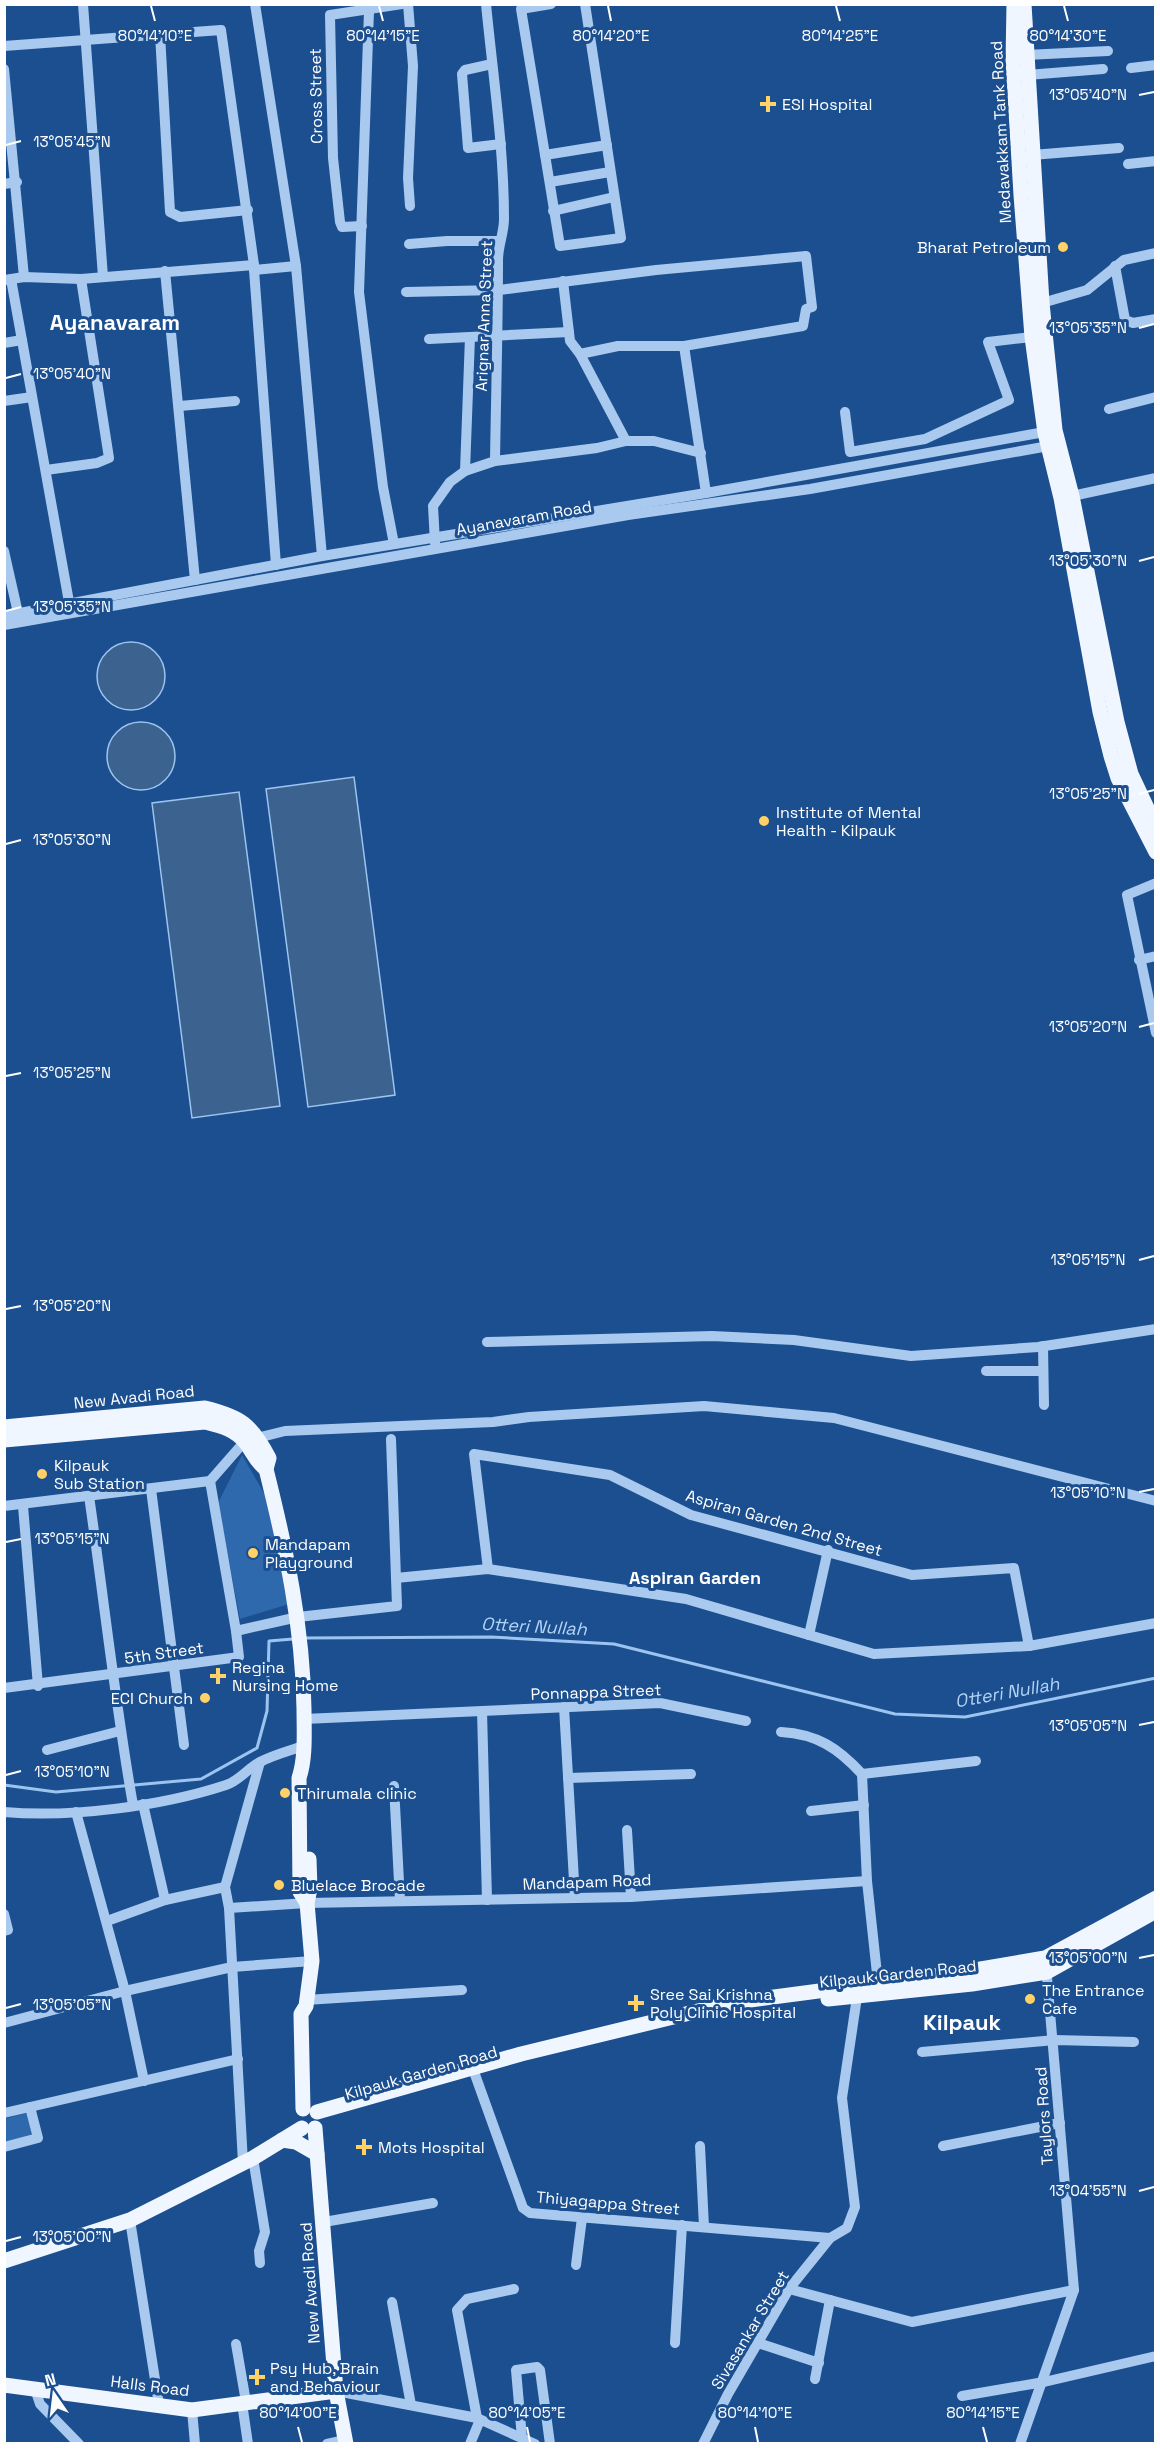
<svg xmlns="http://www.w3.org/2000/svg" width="1160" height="2448" viewBox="0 0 1160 2448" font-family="'Space Grotesk',sans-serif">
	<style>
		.park { fill: #2e69ad }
		.water { fill: #3c6290; stroke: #9cc4f0; stroke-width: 1.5 }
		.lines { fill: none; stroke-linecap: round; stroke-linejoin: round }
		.stream { stroke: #9cc4f0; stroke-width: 3 }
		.minor { stroke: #a9c9ee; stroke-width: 10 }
		.major { stroke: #f0f6ff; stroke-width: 15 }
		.ticks { fill: none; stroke: #fff; stroke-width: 2 }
		.poi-dot { fill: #ffd166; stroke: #1b4f8f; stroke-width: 2 }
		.labels { text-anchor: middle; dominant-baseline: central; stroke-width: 6; stroke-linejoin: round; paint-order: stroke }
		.street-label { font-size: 16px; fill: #fff; stroke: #1b4f8f }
		.poi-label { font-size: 16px; fill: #fff; stroke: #1b4f8f; text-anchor: start }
		.neighbourhood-label { font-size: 18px; font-weight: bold; fill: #fff; stroke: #1b4f8f }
		.water-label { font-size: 18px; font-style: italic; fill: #b5d3f5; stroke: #1b4f8f }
		.district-label { font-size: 22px; font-weight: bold; fill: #fff; stroke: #1b4f8f }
		.ticks-label { font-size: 15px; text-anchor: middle; fill: #fff; stroke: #1b4f8f; stroke-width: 6; stroke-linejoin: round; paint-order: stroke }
	</style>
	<rect width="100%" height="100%" fill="#1b4f8f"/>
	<!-- park -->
	<g class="park">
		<polygon points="242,1455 265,1495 289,1604 240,1619 218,1503"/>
		<polygon points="27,2113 32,2135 5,2142 4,2119"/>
	</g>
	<!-- water -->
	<g class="water">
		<circle cx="131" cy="676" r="34"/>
		<circle cx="141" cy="756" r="34"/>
		<polygon points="354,777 395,1095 308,1107 266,789"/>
		<polygon points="239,792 280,1106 192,1118 152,803"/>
	</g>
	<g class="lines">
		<!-- stream -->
		<g class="stream">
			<polyline points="303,1638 491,1637 614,1644 895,1714 965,1717 1156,1678"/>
			<polyline points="4,1785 56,1792 201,1779 257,1748 267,1711 269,1641 293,1639"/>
		</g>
		<!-- minor -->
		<g class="minor">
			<polyline points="83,4 103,277"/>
			<polyline points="255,4 296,266 322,556"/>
			<polyline points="408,4 413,66 408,178 410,206"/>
			<path d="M 486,4 C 493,76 504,148 504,219 C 504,233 498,246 498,260 C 498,327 496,394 495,461"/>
			<polyline points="551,4 521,9 560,246 621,238 585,4"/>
			<polyline points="369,11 359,292 383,487 394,544"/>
			<polyline points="160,34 170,212 180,217 248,210"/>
			<polyline points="4,46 221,30 254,265"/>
			<polyline points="1026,55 1108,51"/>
			<polyline points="492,64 465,70 462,74 468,148 501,144"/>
			<polyline points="1131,68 1156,65"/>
			<polyline points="4,69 24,277"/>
			<polyline points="1027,75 1103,69"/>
			<polyline points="545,155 607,145"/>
			<polyline points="1032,155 1119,148"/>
			<polyline points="1128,164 1156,161"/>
			<polyline points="550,182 610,172"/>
			<polyline points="4,184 17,182"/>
			<polyline points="553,211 614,197"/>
			<polyline points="362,226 342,227 340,222 333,158 330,15 402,4"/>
			<polyline points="409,244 447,241 499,241"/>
			<polyline points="1115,266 1125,320 1133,323 1156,319"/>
			<polyline points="254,270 276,565"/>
			<polyline points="165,271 195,580"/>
			<polyline points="11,279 69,602"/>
			<polyline points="5,280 24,277 81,279 254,265 254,270 296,266"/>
			<polyline points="563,281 570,341 580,354 626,441"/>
			<polyline points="406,292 499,290 656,270 806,256 812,307 806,309 803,326 684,346"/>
			<polyline points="1042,303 1087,290 1124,260 1156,253"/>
			<polyline points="429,339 569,332"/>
			<polyline points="4,343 22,340"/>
			<polyline points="580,354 618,346 684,346 706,493"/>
			<polyline points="4,401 32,397"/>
			<polyline points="180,406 235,401"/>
			<polyline points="1109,409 1156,397"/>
			<polyline points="845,412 850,452 925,439 1009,400 988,342 1032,337"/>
			<polyline points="46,470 97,463 109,458 81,279"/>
			<polyline points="465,471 470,337"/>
			<polyline points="1072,496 1156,478"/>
			<polyline points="435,543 433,506 450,482 465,471 495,461 597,448 626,441 654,441 701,453"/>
			<polyline points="4,551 18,613"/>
			<polyline points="4,616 322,556 706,493 1050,431"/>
			<polyline points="4,625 628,515 810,489 1054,445"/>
			<polyline points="1156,883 1127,895 1156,1033"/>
			<polyline points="1139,960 1156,956"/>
			<polyline points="487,1342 712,1336 794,1340 911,1356 1038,1347 1156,1329"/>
			<polyline points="1043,1346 1044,1405"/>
			<polyline points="986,1371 1043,1371"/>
			<polyline points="210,1481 236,1631"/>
			<polyline points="151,1489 184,1745"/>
			<path d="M 89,1496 C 104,1599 115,1703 133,1805"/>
			<polyline points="4,1506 210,1481 245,1441 285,1431 493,1422 529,1417 704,1406 834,1418 1156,1501"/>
			<polyline points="23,1506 38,1686"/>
			<polyline points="488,1569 474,1454 610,1475 691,1515 912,1575 1014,1568 1029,1646"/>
			<polyline points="396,1578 488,1569 686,1599 874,1654 1029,1646 1156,1623"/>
			<polyline points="809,1635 828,1550"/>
			<polyline points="4,1688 239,1657 236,1631 298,1617 397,1606 391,1439"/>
			<polyline points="564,1707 575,1898"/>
			<polyline points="482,1711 487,1900"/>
			<polyline points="304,1719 660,1703 746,1721"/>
			<path d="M 781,1732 C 817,1734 838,1748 862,1774"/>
			<polyline points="47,1750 120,1731"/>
			<polyline points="568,1778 691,1774"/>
			<polyline points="394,1786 400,1901"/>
			<polyline points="143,1804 165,1900"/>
			<polyline points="811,1811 864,1805"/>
			<path d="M 4,1812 C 72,1818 162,1806 226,1785 C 239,1781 248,1768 260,1762 C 273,1755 289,1751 303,1746"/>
			<polyline points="76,1812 125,1991 144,2081"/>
			<polyline points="627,1830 631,1897"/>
			<polyline points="229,1908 307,1903 631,1897 867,1881"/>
			<polyline points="4,1914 8,1930 4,1931"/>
			<polyline points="107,1921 165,1900 225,1887"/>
			<polyline points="878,1983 867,1881 862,1774 976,1761"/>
			<polyline points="306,2000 462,1990"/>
			<polyline points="4,2023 125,1991 232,1967 312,1961"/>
			<polyline points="922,2052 1055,2040 1134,2042"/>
			<polyline points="473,2069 523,2208 530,2213 830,2238"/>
			<polyline points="4,2113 238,2059"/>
			<polyline points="700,2146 704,2227"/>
			<polyline points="943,2146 1060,2123"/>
			<polyline points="4,2147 38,2138 30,2107"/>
			<polyline points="253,2158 265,2232 259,2251 260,2263"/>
			<polyline points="243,2163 229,1908 225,1887 260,1762"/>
			<polyline points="130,2220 159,2405"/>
			<polyline points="324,2222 433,2203"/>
			<polyline points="576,2265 582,2218"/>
			<polyline points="789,2289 912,2322 1074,2290"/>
			<polyline points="392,2302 411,2405"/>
			<polyline points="675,2343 682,2225"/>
			<polyline points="758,2343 819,2363"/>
			<polyline points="236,2344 246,2402"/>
			<polyline points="815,2379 830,2300"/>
			<polyline points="35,2389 40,2404 79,2444"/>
			<polyline points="336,2391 477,2418 535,2444"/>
			<polyline points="962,2396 1044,2382 1156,2356"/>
			<polyline points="242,2403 248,2444"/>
			<polyline points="192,2410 195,2444"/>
			<polyline points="477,2418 457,2310 467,2299 514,2289"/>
			<polyline points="522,2438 516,2370 537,2367 540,2370 550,2444"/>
			<polyline points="327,2444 345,2440"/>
			<polyline points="470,2444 480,2420"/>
			<polyline points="703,2444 728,2394 789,2289 830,2238 847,2228 855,2207 842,2098 857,1997"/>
			<polyline points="1020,2444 1074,2290 1046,1966"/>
		</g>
		<!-- major -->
		<g class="major">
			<polyline points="1014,4 1013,61 1021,195 1032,337 1045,433 1061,498 1100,712 1111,756 1118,778 1156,852"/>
			<polyline points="1024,4 1042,303 1055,430 1072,496 1117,722 1131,774 1156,827"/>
			<path d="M 4,1427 L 205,1408 C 241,1417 251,1424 269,1458 L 266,1469 C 286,1549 303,1627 304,1709 C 304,1731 306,1757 299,1778 L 300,1892 L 307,1903"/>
			<path d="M 4,1440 L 205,1422 C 221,1426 235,1429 246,1443 C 253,1453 256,1462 266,1469"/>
			<polyline points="828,1999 972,1984 1047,1972 1156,1911"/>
			<polyline points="303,2109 301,2014 306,2006 312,1961 307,1903 310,1889 309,1859"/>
			<polyline points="317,2112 521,2054 735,2002 963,1972 1045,1958 1156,1898"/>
			<polyline points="315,2128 336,2391 346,2444"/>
			<polyline points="282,2140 296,2142 317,2154"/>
			<polyline points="4,2261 130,2220 253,2158 302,2128"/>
			<polyline points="4,2385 192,2410 336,2391"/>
		</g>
	</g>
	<!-- ticks -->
	<path class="ticks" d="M 151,6 L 155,21M 379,6 L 383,21M 608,6 L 611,21M 836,6 L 840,21M 1064,6 L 1068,21M 1139,95 L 1154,92M 6,145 L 21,141M 1139,328 L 1154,324M 6,378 L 21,374M 1139,561 L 1154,557M 6,611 L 21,607M 1139,794 L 1154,790M 6,844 L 21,840M 1139,1027 L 1154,1023M 6,1076 L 21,1073M 1139,1260 L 1154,1256M 6,1309 L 21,1306M 1139,1492 L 1154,1489M 6,1542 L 21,1539M 1139,1725 L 1154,1722M 6,1775 L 21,1771M 1139,1958 L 1154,1955M 6,2008 L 21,2004M 1139,2191 L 1154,2187M 6,2241 L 21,2237M 298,2427 L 302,2442M 527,2427 L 530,2442M 755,2427 L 758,2442M 983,2427 L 987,2442"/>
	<!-- markers -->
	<g class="poi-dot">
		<path d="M765 95h6v6h6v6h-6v6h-6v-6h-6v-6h6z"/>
		<circle cx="1063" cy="247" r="6"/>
		<circle cx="764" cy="821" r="6"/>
		<circle cx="42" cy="1474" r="6"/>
		<circle cx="253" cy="1553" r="6"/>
		<path d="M215 1667h6v6h6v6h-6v6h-6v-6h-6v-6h6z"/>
		<circle cx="205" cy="1698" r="6"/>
		<circle cx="285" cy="1793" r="6"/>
		<circle cx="279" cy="1885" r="6"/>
		<circle cx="1030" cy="1999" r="6"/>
		<path d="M633 1994h6v6h6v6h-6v6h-6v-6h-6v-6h6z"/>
		<path d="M361 2138h6v6h6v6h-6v6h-6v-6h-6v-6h6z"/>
		<path d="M254 2368h6v6h6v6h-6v6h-6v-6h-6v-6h6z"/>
	</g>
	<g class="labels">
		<!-- street labels -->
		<g class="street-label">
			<text transform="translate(316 96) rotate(-91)">Cross Street</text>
			<text transform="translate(1001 132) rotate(-93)">Medavakkam Tank Road</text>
			<text transform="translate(484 316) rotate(-88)">Arignar Anna Street</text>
			<text transform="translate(524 518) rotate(-10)">Ayanavaram Road</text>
			<text transform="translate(134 1397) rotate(-6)">New Avadi Road</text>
			<text transform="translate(784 1523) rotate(16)">Aspiran Garden 2nd Street</text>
			<text transform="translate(164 1653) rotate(-8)">5th Street</text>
			<text transform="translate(596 1692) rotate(-2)">Ponnappa Street</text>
			<text transform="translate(587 1882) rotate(-2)">Mandapam Road</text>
			<text transform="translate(898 1974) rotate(-6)">Kilpauk Garden Road</text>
			<text transform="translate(421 2073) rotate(-16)">Kilpauk Garden Road</text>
			<text transform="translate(1044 2116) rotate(-94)">Taylors Road</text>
			<text transform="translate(608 2203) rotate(5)">Thiyagappa Street</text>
			<text transform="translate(310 2283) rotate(-94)">New Avadi Road</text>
			<text transform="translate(750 2330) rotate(-59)">Sivasankar Street</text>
			<text transform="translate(150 2386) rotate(7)">Halls Road</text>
		</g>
		<!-- poi labels -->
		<g class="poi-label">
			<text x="782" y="104">ESI Hospital</text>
			<text x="1051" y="247" text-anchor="end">Bharat Petroleum</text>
			<text x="776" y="812">Institute of Mental<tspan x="776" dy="18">Health - Kilpauk</tspan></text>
			<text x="54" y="1465">Kilpauk<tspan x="54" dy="18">Sub Station</tspan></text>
			<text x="265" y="1544">Mandapam<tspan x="265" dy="18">Playground</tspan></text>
			<text x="232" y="1667">Regina<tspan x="232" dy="18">Nursing Home</tspan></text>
			<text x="193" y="1698" text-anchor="end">ECI Church</text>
			<text x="297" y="1793">Thirumala clinic</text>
			<text x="291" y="1885">Bluelace Brocade</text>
			<text x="1042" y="1990">The Entrance<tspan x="1042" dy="18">Cafe</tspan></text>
			<text x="650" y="1994">Sree Sai Krishna<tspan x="650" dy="18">Poly Clinic Hospital</tspan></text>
			<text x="378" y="2147">Mots Hospital</text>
			<text x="270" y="2368">Psy Hub, Brain<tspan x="270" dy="18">and Behaviour</tspan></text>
		</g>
		<!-- neighbourhood labels -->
		<g class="neighbourhood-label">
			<text x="695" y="1577">Aspiran Garden</text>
		</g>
		<!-- water labels -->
		<g class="water-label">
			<text transform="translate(534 1626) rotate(3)">Otteri Nullah</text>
			<text transform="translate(1007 1692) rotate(-10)">Otteri Nullah</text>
		</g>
		<!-- district labels -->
		<g class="district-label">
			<text x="115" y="322">Ayanavaram</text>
			<text x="962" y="2022">Kilpauk</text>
		</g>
	</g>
	<g class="ticks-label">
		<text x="1068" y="41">80°14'30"E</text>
		<text x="155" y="41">80°14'10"E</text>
		<text x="383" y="41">80°14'15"E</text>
		<text x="611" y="41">80°14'20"E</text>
		<text x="840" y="41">80°14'25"E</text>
		<text x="1088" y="100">13°05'40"N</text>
		<text x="72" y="147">13°05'45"N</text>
		<text x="1088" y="333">13°05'35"N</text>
		<text x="72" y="379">13°05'40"N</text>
		<text x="1088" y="566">13°05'30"N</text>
		<text x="72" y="612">13°05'35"N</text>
		<text x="1088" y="799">13°05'25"N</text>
		<text x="72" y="845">13°05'30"N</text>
		<text x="1088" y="1032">13°05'20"N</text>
		<text x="72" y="1078">13°05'25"N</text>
		<text x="1088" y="1265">13°05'15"N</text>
		<text x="72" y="1311">13°05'20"N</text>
		<text x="1088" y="1498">13°05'10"N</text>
		<text x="72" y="1544">13°05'15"N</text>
		<text x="1088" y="1731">13°05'05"N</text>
		<text x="72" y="1777">13°05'10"N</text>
		<text x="1088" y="1963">13°05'00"N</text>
		<text x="72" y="2010">13°05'05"N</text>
		<text x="1088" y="2196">13°04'55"N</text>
		<text x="72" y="2242">13°05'00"N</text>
		<text x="298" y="2418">80°14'00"E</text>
		<text x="527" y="2418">80°14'05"E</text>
		<text x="755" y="2418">80°14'10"E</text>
		<text x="983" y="2418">80°14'15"E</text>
	</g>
	<!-- border -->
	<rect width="1160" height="2448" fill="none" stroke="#ffffff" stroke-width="12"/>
	<!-- north arrow -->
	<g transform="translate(54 2394) rotate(346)" stroke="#1b4f8f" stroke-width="4.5" paint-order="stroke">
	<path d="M0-4.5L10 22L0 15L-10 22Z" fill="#ffffff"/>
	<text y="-9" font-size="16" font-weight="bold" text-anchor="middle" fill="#ffffff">N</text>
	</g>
</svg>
